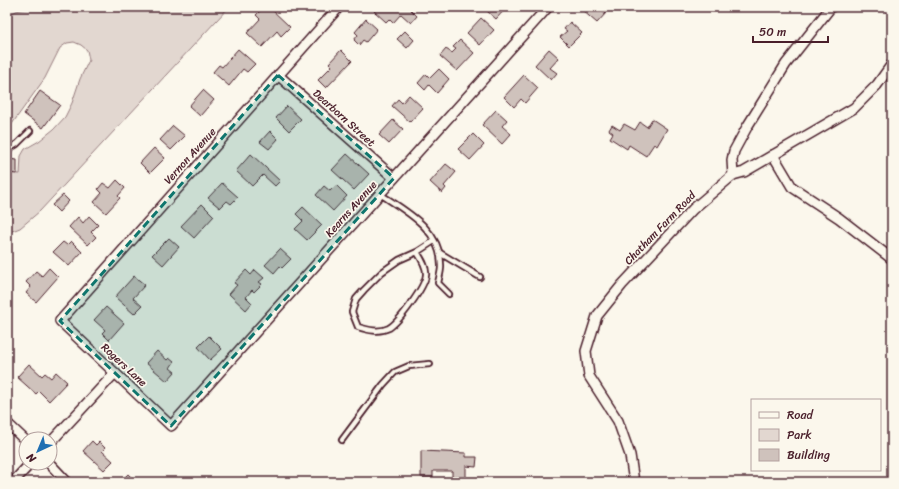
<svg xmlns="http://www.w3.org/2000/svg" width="899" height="489" viewBox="0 0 899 489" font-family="Sriracha,sans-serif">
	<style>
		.green { fill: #e2d7d0; stroke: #967b7e }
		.building { fill: #cfc2bc; stroke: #4a1f2b }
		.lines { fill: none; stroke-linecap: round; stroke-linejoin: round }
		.lane-casing { stroke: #4a1f2b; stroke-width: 8 }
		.street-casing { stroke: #4a1f2b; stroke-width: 12 }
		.path { stroke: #4a1f2b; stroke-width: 2; stroke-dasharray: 1 3; stroke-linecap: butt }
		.lane { stroke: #fbf7ec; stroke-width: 4.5 }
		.street { stroke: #fbf7ec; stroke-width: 9 }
		.marked { fill: #0f766e; fill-opacity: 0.2; stroke: #0f766e; stroke-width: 3; stroke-dasharray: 8 5; stroke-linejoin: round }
		.labels { text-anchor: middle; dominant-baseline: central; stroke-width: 3.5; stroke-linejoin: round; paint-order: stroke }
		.street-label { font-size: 11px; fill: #4a1f2b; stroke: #fbf7ec }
	</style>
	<rect width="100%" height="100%" fill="#fbf7ec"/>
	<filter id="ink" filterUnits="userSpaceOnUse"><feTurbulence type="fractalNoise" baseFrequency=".025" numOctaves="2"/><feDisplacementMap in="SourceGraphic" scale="8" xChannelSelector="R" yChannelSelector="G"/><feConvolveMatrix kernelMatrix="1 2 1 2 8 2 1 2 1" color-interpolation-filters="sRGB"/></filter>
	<g filter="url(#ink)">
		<!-- green -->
		<polygon class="green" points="34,7 229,7 40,211 20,228 7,233 7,173 20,174 21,156 25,149 39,141 54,129 65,117 72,103 80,79 89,60 87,50 81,45 74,42 67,43 60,48 45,78 7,131 7,17 16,11"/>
		<!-- building -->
		<g class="building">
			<polygon points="264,7 269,7 290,27 281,36 277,31 262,47 247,33 260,19 256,15"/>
			<polygon points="378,7 408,7 417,16 411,23 401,14 393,23 389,19 386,22 374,11"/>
			<polygon points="491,7 507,7 496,19 487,11"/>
			<polygon points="585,7 603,7 601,9 606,13 597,23 582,10"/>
			<polygon points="481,18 494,30 480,45 467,33"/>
			<polygon points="366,19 377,29 366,42 363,40 359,45 354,40 358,35 355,32"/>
			<polygon points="570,22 582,33 569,46 560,37 567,31 564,29"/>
			<polygon points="405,31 414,40 407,48 397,39"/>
			<polygon points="460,40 474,53 457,71 440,56 446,49 452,53 456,49 453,47"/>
			<polygon points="238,49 255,64 247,72 243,69 229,86 213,72 219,65 222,67"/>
			<polygon points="549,49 559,58 550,68 557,73 551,80 535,65"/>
			<polygon points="341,50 352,61 326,88 318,80 332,66 329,63"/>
			<polygon points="439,69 449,79 437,93 429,85 425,90 418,83 426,74 430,78"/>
			<polygon points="524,75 538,88 525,103 521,99 514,107 504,97"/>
			<polygon points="203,90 214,100 200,116 189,106"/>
			<polygon points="40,91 60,105 43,128 24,114"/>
			<polygon points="409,95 423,108 410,122 392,106 398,99 402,103"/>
			<polygon points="287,106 301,119 289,131 276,118"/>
			<polygon points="496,110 507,120 502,126 511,134 502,144 482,125"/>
			<polygon points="652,119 667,129 657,146 654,144 646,156 629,145 627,149 610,138 613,133 609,130 612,125 620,130 624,124 635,130 640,122 647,127"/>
			<polygon points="393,120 403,129 389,144 379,135"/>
			<polygon points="173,126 185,136 171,150 160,140"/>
			<polygon points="270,131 278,139 269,149 260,142"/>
			<polygon points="473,134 484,145 470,160 458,149"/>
			<polygon points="154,148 165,158 150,173 140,163"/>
			<polygon points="251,154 280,181 275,186 263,175 252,186 236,171"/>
			<polygon points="347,154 369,174 354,190 332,170"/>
			<polygon points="7,159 17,160 17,174 7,173"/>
			<polygon points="446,164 456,172 444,186 446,188 442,193 430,182"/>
			<polygon points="117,180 125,188 118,196 120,198 106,213 94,202 102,193 98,189 103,183 110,188"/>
			<polygon points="222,183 238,197 231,204 227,201 220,208 208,198"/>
			<polygon points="336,185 347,196 333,211 316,195 324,186 330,191"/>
			<polygon points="63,195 69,201 59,212 52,205"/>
			<polygon points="202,204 214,216 194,238 181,226"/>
			<polygon points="303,207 322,225 307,240 295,229 303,221 296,214"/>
			<polygon points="89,216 98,225 91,232 96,237 88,245 69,227 78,217 83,223"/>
			<polygon points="169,238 179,247 163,265 152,255"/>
			<polygon points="71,241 82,252 69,266 53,252 63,242 67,245"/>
			<polygon points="280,249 291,259 282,268 280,266 274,273 265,265"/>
			<polygon points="49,268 58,277 36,302 26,293 31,287 26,282 36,271 42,276"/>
			<polygon points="246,270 251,275 255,270 264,278 259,282 262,284 254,292 252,290 246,297 252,303 246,310 229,294 237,285 234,283"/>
			<polygon points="134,276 145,285 133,298 142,306 134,314 115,297"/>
			<polygon points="106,307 124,323 109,340 102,333 105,330 94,320"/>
			<polygon points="209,336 222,349 210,360 198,347"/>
			<polygon points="157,351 167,360 169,358 174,362 170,368 175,372 167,381 146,363"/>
			<polygon points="29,364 42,376 45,373 51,378 56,372 67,382 49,401 39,391 36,394 17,377"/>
			<polygon points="92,441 96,445 99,442 105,448 102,451 113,461 104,470 83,451"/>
			<polygon points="421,451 466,453 466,457 477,457 476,467 466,466 466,478 452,478 452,471 433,471 433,477 421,477"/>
			<polygon points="128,474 136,482 120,482"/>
		</g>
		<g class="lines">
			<defs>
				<g id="lane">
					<polyline points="7,150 17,144 30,131"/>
					<path d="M 380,194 C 407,212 442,230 441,267 C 441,272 439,278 438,283 L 449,294"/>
					<path d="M 417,252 C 421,258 427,267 426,275 C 425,287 399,322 389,328 C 379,333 368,330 358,327 L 352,312 L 356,299 L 364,290 L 382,272 L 399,260 L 417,252 L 434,241"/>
					<polyline points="440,253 480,277"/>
					<polyline points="342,440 383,385 395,372 409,366 430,364"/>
				</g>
				<g id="street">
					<polyline points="339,7 60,321 171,426 548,7"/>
					<polyline points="278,75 394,178"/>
					<polyline points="773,155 792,187 839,218 892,259"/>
					<polyline points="733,175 732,160 734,151 747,127 786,64 831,7"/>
					<polyline points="7,423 26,441"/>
					<polyline points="50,443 115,373"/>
					<polyline points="49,463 67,482"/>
					<polyline points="13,482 31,463"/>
					<polyline points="634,482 630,455 618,421 589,376 586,351 597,316 622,285 693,209 733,175 744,172 854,108 877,85 892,64"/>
				</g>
			</defs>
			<!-- lane casing -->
			<use href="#lane" class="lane-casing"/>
			<!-- street casing -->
			<use href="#street" class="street-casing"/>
			<!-- path -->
			<polyline class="path" points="7,11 16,7"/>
			<!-- lane -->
			<use href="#lane" class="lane"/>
			<!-- street -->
			<use href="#street" class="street"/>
		</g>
	</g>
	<!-- marked area -->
	<path class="marked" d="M 278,75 L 394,178 L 171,426 L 60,321 Z"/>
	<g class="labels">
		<!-- street labels -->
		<g class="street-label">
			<text transform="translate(344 118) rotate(42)">Dearborn Street</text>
			<text transform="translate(190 156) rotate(-48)">Vernon Avenue</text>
			<text transform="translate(351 209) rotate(-48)">Kearns Avenue</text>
			<text transform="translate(660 228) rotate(-46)">Chatham Farm Road</text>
			<text transform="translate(124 365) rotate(43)">Rogers Lane</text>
		</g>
	</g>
	<!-- margin -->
	<rect width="899" height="489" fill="none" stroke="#fbf7ec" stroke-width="24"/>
	<rect x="12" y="12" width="875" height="465" fill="none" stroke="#4a1f2b" stroke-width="1.5" filter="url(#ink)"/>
	<!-- legend -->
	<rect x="751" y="399" width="130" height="72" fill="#fbf7ec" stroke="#b4a19f"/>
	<rect x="759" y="412" width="20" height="6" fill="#fbf7ec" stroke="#b4a19f"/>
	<text x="787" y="419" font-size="12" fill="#4a1f2b">Road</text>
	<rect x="759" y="429" width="20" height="12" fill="#e2d7d0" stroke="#b4a19f"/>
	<text x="787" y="439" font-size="12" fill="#4a1f2b">Park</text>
	<rect x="759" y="449" width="20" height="12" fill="#cfc2bc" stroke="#b4a19f"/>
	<text x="787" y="459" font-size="12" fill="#4a1f2b">Building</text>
	<!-- north arrow -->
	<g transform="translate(38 451) rotate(224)"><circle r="19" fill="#fbf7ec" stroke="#b4a19f"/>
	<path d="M0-3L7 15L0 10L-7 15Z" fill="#1f6fb2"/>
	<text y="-6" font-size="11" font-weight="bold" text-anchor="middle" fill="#4a1f2b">N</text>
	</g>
	<!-- scale -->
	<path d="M753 36v6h75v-6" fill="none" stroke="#4a1f2b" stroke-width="2"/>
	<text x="759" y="36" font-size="12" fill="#4a1f2b" stroke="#fbf7ec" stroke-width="3" paint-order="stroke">50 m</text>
</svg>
